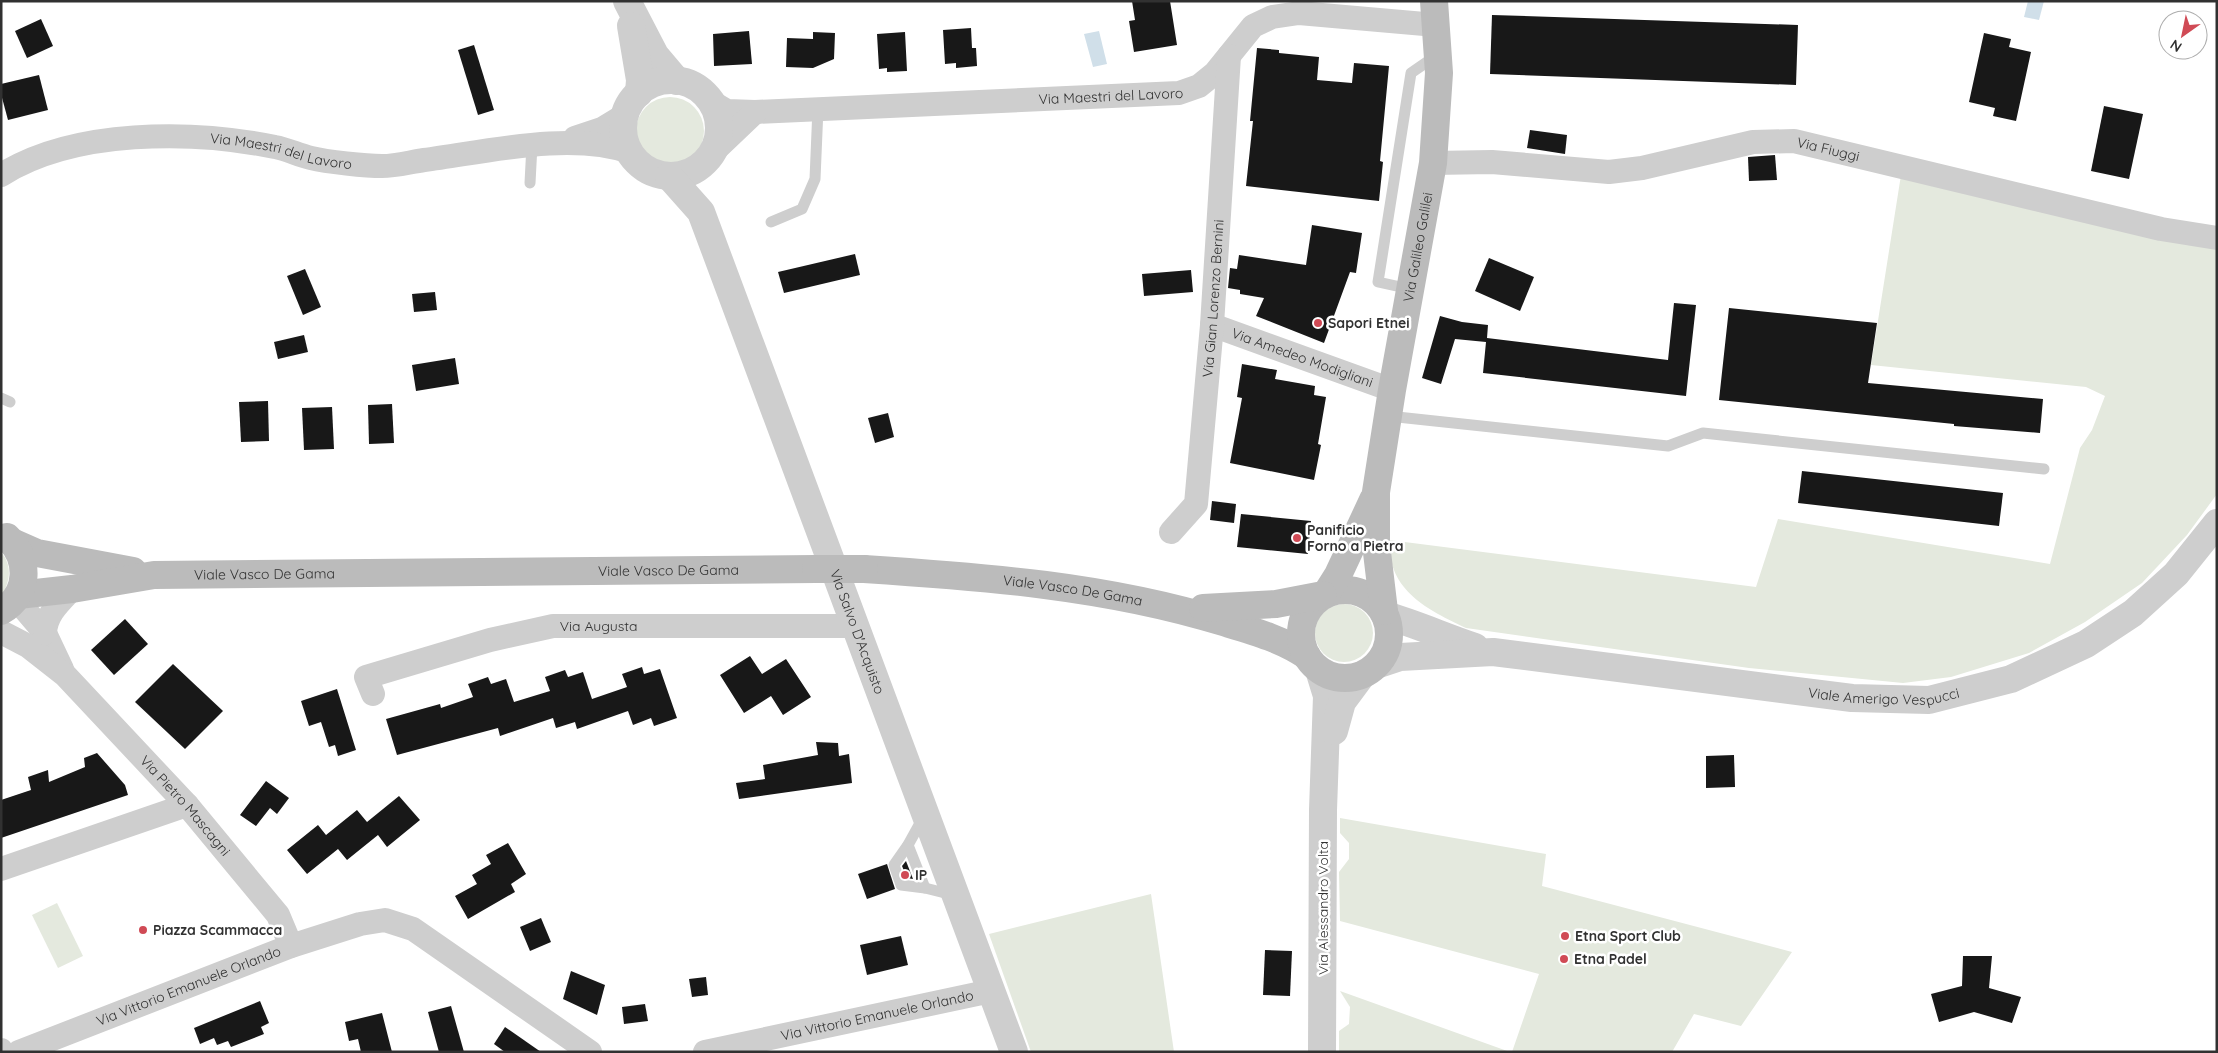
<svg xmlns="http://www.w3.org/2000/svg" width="2218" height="1053" viewBox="0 0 2218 1053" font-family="Quicksand,sans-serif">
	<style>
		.green { fill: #e4e9de }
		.water { fill: #d0dfe9 }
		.building { fill: #181818 }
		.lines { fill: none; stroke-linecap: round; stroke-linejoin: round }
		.service { stroke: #cecece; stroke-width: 11 }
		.minor { stroke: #cecece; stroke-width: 24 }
		.tertiary { stroke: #cecece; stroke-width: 28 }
		.secondary { stroke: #bbb; stroke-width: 28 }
		.secondary-bridge { stroke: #bbb; stroke-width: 28 }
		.poi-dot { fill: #d04a55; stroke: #fff; stroke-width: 2 }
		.labels { text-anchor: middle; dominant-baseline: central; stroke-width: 5; stroke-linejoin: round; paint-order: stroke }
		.street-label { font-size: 14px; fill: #313131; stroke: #fff }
		.poi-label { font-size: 14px; font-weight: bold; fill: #313131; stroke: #fff; text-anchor: start }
	</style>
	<rect width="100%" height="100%" fill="#fff"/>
	<!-- green -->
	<g class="green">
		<circle cx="670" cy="131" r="34"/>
		<path d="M 1901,175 L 2217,249 L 2217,494 L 2187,535 L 2142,583 L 2085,622 L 2029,653 L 1951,677 L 1903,683 L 1749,668 L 1466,628 C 1427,609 1388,591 1389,540 L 1756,587 L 1778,519 L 2050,564 L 2080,448 L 2092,430 L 2105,396 L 2086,387 L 1871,365 Z"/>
		<path d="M 1,552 C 13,566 10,582 1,597 Z"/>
		<circle cx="1344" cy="633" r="29"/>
		<polygon points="1340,818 1546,854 1542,886 1792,952 1741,1026 1694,1014 1672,1052 1512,1052 1539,974 1340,921 1339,872 1349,859 1349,843 1340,833"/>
		<polygon points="1151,894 1174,1052 1031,1052 989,934"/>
		<polygon points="57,903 83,956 58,968 32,915"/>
		<polygon points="1340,991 1510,1052 1339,1052 1339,1031 1349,1024 1350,1007"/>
	</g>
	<!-- water -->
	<g class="water">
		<polygon points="2028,1 2044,1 2039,20 2024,17"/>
		<polygon points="1099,31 1107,64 1093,67 1084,34"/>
	</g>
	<!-- building -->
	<g class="building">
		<polygon points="1132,1 1170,1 1177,45 1134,52 1129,21 1135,20"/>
		<polygon points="1492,15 1798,25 1796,85 1490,74"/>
		<polygon points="41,19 53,46 27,58 15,31"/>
		<polygon points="971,28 972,48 976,48 977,66 956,68 956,63 945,64 943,30"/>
		<polygon points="749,31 752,64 714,66 713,34"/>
		<polygon points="813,32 835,33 834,59 813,68 786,67 787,38 813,39"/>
		<polygon points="905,32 907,71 887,72 887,68 879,69 877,34"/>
		<polygon points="1984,33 2011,39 2009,47 2031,52 2016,121 1993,116 1995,108 1969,102"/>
		<polygon points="474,45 494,110 478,115 458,50"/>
		<polygon points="1257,48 1279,50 1279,53 1319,57 1317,80 1352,83 1354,63 1389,66 1380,161 1383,162 1379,201 1246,186 1253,121 1250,121"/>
		<polygon points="39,75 48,110 8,120 1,94 1,84"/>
		<polygon points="2104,106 2143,114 2129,179 2091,171"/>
		<polygon points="1530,130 1567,135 1565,154 1527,148"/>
		<polygon points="1775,155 1777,180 1749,181 1748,157"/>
		<polygon points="1312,225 1362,233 1356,273 1350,272 1324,343 1256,316 1264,298 1240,294 1240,290 1228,288 1230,268 1237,269 1239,255 1306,265"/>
		<polygon points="855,254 860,275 784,293 778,272"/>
		<polygon points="1489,258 1534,277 1520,311 1475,291"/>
		<polygon points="305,269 321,307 303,315 287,276"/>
		<polygon points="1191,270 1193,292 1144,296 1142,274"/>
		<polygon points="435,292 437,310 414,312 412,294"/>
		<polygon points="1674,303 1696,305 1686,396 1483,373 1486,342 1455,339 1441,384 1422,378 1440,316 1462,322 1488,325 1487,338 1668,360"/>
		<polygon points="1729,308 1877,323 1868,383 2043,399 2040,433 1954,426 1954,424 1719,400"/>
		<polygon points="304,335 308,352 278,359 274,342"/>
		<polygon points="455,358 459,384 416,391 412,365"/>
		<polygon points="1242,364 1277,370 1275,379 1315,386 1314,395 1326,397 1318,444 1321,445 1314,480 1230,463 1242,398 1237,397"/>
		<polygon points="268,401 269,441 241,442 239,402"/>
		<polygon points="392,404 394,443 369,444 368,405"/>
		<polygon points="332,407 334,449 304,450 302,408"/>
		<polygon points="888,413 894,437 875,443 868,418"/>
		<polygon points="1802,471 2003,493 1999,526 1798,503"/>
		<polygon points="1212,501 1236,504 1234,523 1210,520"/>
		<polygon points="1241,514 1311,521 1308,554 1237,547"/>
		<polygon points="125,619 148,644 114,675 91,650"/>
		<polygon points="750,656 762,674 786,659 811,697 783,715 771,696 744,713 720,675"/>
		<polygon points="173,664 223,711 185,749 135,702"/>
		<polygon points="642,667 644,674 660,669 677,718 654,726 651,718 633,725 628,711 577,729 575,722 556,728 553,718 500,736 498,728 397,755 386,719 440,704 441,708 473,697 468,684 488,677 491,684 506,679 514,702 550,691 545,677 565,670 568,677 583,672 592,699 627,687 622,674"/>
		<polygon points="337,689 356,750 338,756 335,745 329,747 321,722 309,726 301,701"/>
		<polygon points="816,742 838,743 839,756 849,754 852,783 739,799 736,783 765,779 763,765 818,755"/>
		<polygon points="97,753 125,785 128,795 1,838 1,800 31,790 28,777 48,770 49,782 85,767 84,758"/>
		<polygon points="1734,755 1735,787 1706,788 1706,756"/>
		<polygon points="266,781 289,798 277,814 270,808 256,826 240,815"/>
		<polygon points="399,796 420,820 387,847 378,835 347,860 338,849 307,874 287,850 318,825 326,835 357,810 367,822"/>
		<polygon points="508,843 526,874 511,884 515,892 468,919 455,896 477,884 472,875 491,864 486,855"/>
		<polygon points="906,861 913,879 907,878 902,866"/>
		<polygon points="887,864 895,889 867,899 858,874"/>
		<polygon points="541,918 551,942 530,951 520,927"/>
		<polygon points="901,936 908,965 867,975 860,945"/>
		<polygon points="1265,950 1292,951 1290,996 1263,995"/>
		<polygon points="1963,956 1992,956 1989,988 2021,997 2012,1023 1974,1012 1939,1022 1931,994 1962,986"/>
		<polygon points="571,971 605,985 597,1015 563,999"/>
		<polygon points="706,977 708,995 692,997 689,979"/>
		<polygon points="260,1001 269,1023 261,1027 264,1034 231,1047 228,1041 217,1045 214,1038 200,1044 194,1028"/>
		<polygon points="645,1004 648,1021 624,1024 622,1007"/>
		<polygon points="451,1006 464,1052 439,1052 428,1012"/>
		<polygon points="382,1013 392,1052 361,1052 358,1039 349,1041 345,1022"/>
		<polygon points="505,1027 541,1052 505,1052 494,1044"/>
	</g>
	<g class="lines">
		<!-- service -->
		<g class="service">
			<polyline points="530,183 532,145"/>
			<polyline points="771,222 802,209 815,179 818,108"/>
			<polyline points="1410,289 1378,282 1411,73 1437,55"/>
			<polyline points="1,398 10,402"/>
			<polyline points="1388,416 1668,446 1703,433 2044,469"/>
			<polyline points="924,816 908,845 894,865 901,885 925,888 953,895"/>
			<polyline points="908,845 925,888"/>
		</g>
		<!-- minor -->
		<g class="minor">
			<path id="s1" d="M 710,101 L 727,111 L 755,112 L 1179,93 L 1199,86 L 1215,73 L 1253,26 L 1272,17 L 1299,13 L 1436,25"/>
			<polyline points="575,138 602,129 625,115"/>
			<polyline points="713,152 755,112"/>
			<path id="s2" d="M 1433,163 L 1492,162 L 1609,172 L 1642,168 L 1753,142 L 1794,141 L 2161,229 L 2217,238"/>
			<path id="s3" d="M 1,175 C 74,129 192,130 275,147 C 287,149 298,155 311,158 C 327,162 366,166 382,166 C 396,166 410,162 424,160 C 486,152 570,131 630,152"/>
			<path id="s4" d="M 1212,325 L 1392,390"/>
			<path id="s5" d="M 1171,532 L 1196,504 L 1212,325 L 1229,56"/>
			<polyline points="16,599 45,633 62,669"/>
			<path id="s6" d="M 1,632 L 28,646 L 65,675 L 187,805 L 278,915 L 291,946"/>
			<path d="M 45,633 C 46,614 59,603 72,589"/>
			<path id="s7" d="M 373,694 L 366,677 L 490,640 L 553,626 L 854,626"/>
			<polyline points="1,869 187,805"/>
			<polyline points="1,1050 2,1052"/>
			<path id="s8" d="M 19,1052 L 291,946 L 360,924 L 385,920 L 413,929 L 590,1052"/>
			<path id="s9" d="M 705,1052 L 991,991"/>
		</g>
		<!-- tertiary -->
		<g class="tertiary">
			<polyline points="627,1 655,55 677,81"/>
			<polyline points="631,26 640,80 639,93"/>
			<circle cx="671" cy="128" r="48"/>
			<path id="s10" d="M 669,176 L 701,212 L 1014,1052"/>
			<path d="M 1385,615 C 1416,624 1445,637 1475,647"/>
			<path id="s11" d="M 1379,664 L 1400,657 L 1493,652 L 1852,698 L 1929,700 L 2011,679 L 2086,644 L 2133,613 L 2176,574 L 2217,523"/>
			<polyline points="1319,670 1327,696 1323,810 1322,1052"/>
			<polyline points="1334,731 1342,702 1362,675"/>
		</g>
		<!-- secondary -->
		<g class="secondary">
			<polyline points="12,542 37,553 133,571"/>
			<path id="s12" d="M 864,569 C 985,577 1107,586 1223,622 C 1253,631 1282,639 1307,656"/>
			<circle cx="1345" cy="634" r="44"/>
			<polyline points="1326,594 1338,575 1373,500"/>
			<path id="s13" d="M 18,595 L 72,589 L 154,575 L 816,569"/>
			<polyline points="1203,608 1276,604 1323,595"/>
			<path d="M 1,611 C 30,595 30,558 7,537"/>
			<path id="s14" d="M 1384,611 L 1376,544 L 1376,492 L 1392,390 L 1433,163 L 1439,73 L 1434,1"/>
		</g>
		<!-- secondary-bridge -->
		<polyline class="secondary-bridge" points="816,569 864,569"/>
	</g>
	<!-- markers -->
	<g class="poi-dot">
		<circle cx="1318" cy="323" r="5"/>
		<circle cx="1297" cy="538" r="5"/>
		<circle cx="905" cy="875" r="5"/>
		<circle cx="143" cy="930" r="5"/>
		<circle cx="1565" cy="936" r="5"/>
		<circle cx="1564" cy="959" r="5"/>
	</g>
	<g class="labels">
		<!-- street labels -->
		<g class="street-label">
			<text stroke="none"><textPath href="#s1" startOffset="404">Via Maestri del Lavoro</textPath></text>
			<text stroke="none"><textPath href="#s2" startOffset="400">Via Fiuggi</textPath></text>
			<text stroke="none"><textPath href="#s3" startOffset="288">Via Maestri del Lavoro</textPath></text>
			<text stroke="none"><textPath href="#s14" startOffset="368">Via Galileo Galilei</textPath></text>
			<text stroke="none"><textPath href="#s5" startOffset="244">Via Gian Lorenzo Bernini</textPath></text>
			<text stroke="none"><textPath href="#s4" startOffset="96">Via Amedeo Modigliani</textPath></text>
			<text stroke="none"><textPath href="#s13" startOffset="652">Viale Vasco De Gama</textPath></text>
			<text stroke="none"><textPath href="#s13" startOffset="248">Viale Vasco De Gama</textPath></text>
			<text stroke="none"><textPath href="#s12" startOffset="210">Viale Vasco De Gama</textPath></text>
			<text stroke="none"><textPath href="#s7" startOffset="258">Via Augusta</textPath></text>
			<text stroke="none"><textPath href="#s10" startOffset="496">Via Salvo D'Acquisto</textPath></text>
			<text stroke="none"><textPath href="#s11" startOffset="509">Viale Amerigo Vespucci</textPath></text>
			<text stroke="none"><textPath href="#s6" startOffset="255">Via Pietro Mascagni</textPath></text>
			<text transform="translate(1323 908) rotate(-90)">Via Alessandro Volta</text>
			<text stroke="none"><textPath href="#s8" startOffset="182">Via Vittorio Emanuele Orlando</textPath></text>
			<text stroke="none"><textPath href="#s9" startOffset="176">Via Vittorio Emanuele Orlando</textPath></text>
		</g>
		<!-- poi labels -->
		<g class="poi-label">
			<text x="1328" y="323">Sapori Etnei</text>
			<text x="1307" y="530">Panificio<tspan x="1307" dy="16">Forno a Pietra</tspan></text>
			<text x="915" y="875">IP</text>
			<text x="153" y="930">Piazza Scammacca</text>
			<text x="1575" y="936">Etna Sport Club</text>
			<text x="1574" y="959">Etna Padel</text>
		</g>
	</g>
	<!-- border -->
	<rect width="2218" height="1053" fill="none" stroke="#313131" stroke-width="5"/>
	<!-- north arrow -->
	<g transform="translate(2183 35) rotate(213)"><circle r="24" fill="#ffffff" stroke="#adadad"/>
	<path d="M0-4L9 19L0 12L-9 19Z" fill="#d04a55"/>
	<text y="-8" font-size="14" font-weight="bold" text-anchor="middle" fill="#313131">N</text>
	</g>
</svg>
